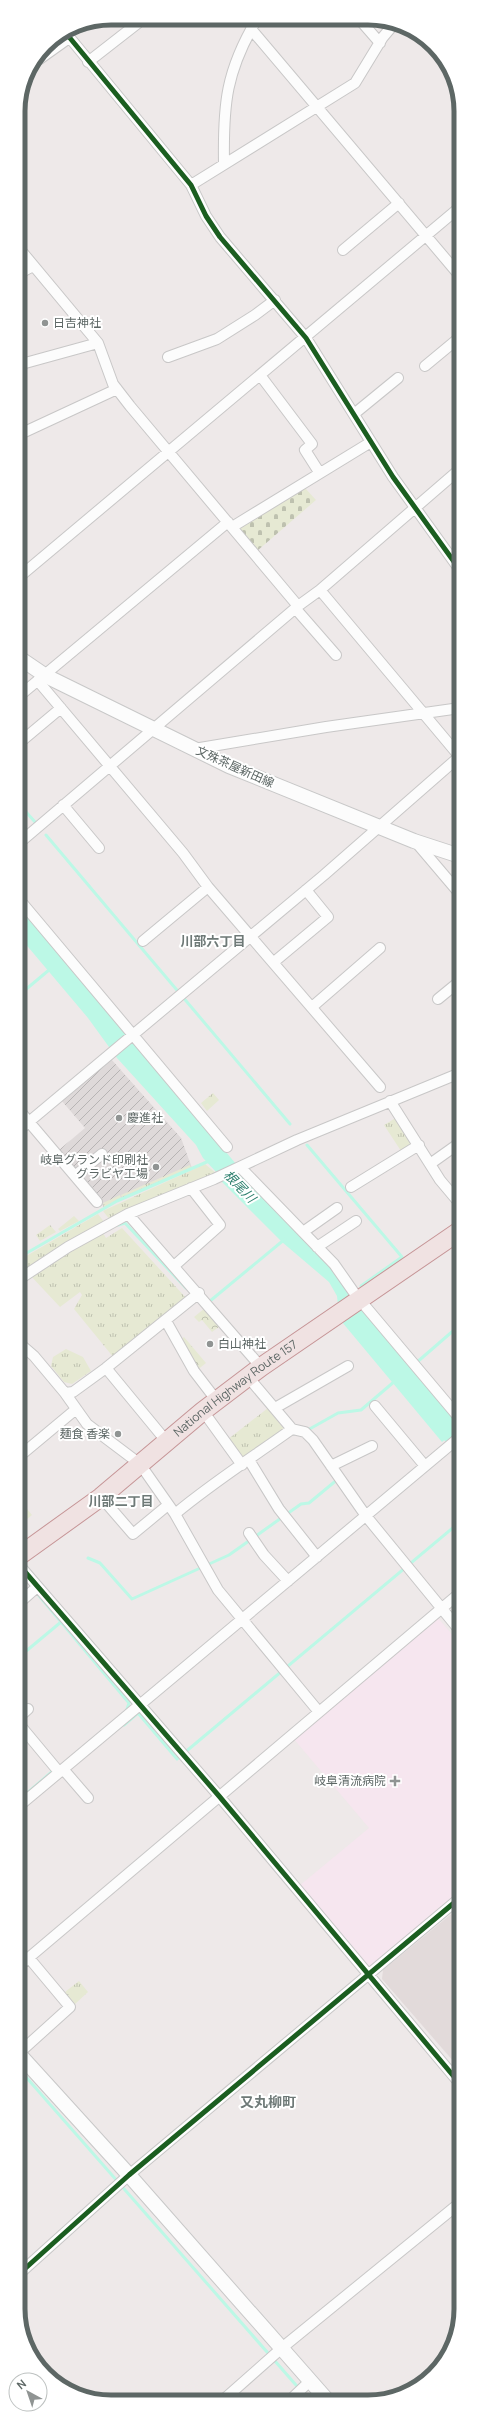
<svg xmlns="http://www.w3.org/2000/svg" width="479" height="2420" viewBox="0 0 479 2420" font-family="Manrope,'Noto Sans JP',sans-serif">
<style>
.industrial{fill:url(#industrial-furrows)}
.education{fill:#e2dada}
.medical{fill:#f6e6ef}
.grass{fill:url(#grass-tufts)}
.forest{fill:url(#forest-crowns)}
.cemetery{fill:url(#cemetery-stones)}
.water{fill:#bcf8e6}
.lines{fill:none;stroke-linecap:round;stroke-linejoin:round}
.stream{stroke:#bcf8e6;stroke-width:3}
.river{stroke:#bcf8e6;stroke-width:19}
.street-casing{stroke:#c8c7c7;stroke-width:12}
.secondary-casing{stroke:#c8c8c8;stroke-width:16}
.highway-casing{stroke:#c69597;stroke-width:20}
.street{stroke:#fcfcfc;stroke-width:10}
.secondary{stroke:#fcfcfc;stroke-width:14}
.highway{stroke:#f0e2e2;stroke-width:18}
.cycleway-casing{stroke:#fff;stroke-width:8}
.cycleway{stroke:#1b5e20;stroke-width:5}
.poi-dot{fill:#909493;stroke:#fff;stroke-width:1.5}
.labels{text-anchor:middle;stroke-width:4;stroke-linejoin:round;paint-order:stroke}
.poi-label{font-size:12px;fill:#5d6765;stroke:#fff;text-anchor:start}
.street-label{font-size:12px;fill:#5d6765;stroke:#fff}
.neighbourhood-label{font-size:13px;font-weight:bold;fill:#6e7977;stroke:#fff}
.water-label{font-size:13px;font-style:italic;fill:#2e806e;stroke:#fff}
.quarter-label{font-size:14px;font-weight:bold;fill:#6e7977;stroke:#fff}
.rim{fill:none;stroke:#5d6765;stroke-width:5}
</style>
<defs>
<pattern id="industrial-furrows" width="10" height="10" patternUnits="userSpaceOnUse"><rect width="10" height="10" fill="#ded9d9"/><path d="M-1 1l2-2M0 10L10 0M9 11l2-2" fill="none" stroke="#b7b4b4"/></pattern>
<pattern id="grass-tufts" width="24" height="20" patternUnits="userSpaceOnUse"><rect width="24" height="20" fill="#e6e9d3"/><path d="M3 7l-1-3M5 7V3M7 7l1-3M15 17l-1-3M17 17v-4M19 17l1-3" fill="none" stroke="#bec1af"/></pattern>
<pattern id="forest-crowns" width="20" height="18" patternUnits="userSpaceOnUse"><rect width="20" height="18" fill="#e6e9d3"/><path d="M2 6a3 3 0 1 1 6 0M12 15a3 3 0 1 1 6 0" fill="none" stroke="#bec1af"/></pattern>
<pattern id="cemetery-stones" width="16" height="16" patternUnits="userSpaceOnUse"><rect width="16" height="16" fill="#e6e9d3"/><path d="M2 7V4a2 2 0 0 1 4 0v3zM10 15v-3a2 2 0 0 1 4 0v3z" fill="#bec1af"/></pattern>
</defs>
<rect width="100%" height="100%" fill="#eee9e9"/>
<!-- industrial -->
<path class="industrial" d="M 111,1059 L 181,1138 L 192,1168 L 104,1207 L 59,1150 L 85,1128 L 61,1100 Z"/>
<!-- education -->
<path class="education" d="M 461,1906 L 461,2070 L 382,1979 L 383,1970 Z"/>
<!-- medical -->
<path class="medical" d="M 438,1618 L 461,1645 L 461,1892 L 368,1969 L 299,1886 L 369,1828 L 293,1738 Z"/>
<!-- grass -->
<path class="grass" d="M 213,1093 L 219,1100 L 207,1111 L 201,1103 Z
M 399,1116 L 418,1145 L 403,1154 L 384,1125 Z
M 205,1164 L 217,1174 L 110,1220 L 103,1211 Z
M 190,1165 L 191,1168 L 122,1197 L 121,1195 Z
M 120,1195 L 121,1198 L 104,1207 L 103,1203 Z
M 98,1214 L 105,1223 L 18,1278 L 18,1261 Z
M 74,1216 L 79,1221 L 60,1231 L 58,1229 Z
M 50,1225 L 56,1232 L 40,1241 L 36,1235 Z
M 122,1228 L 187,1299 L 114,1358 L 74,1309 L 82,1295 L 80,1292 L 60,1307 L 29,1274 L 101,1230 L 106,1238 Z
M 66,1349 L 83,1357 L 91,1371 L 72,1384 L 64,1382 L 51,1366 L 53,1357 Z
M 268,1408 L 284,1429 L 242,1461 L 227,1440 Z
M 19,1499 L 32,1515 L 19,1526 Z
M 79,1981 L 88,1992 L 74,2005 L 65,1992 Z"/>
<!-- forest -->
<path class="forest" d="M 205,1308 L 220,1326 L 212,1332 L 202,1320 L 199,1322 L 194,1317 Z
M 184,1337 L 206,1363 L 196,1371 L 179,1341 Z"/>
<!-- cemetery -->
<path class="cemetery" d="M 305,488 L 316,500 L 257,551 L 240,531 L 239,527 Z"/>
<!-- water -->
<path class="water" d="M 18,908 L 32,920 L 236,1164 L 217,1173 L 203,1158 L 196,1145 L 117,1058 L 88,1018 L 18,935 Z
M 239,1171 L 332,1265 L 352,1295 L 338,1305 L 337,1296 L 329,1282 L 282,1242 L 220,1180 Z
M 362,1306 L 460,1427 L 442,1442 L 342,1322 Z"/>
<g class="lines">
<!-- stream -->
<path class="stream" d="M 18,803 L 35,822
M 46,835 L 290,1124
M 18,996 L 49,970
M 307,1145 L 402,1257 L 361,1286
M 118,1225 L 125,1223 L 186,1288
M 18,1258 L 117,1201 L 209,1161
M 210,1301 L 285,1239
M 416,1363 L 461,1324
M 306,1431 L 338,1413 L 361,1410 L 395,1381
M 88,1558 L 100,1563 L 132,1599 L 229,1555 L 301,1504 L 309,1503 L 338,1479
M 35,1591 L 129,1703 L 127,1709
M 19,1657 L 61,1622
M 124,1725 L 138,1713 L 177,1759 L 461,1521
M 19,1800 L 54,1770
M 19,2069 L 310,2401"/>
<!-- river -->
<path class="river" d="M 434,1414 L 461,1445"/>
<defs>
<path id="street" d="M 360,20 L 380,43
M 251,29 L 460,276
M 65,32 L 191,185 L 206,216 L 220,237 L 306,338 L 393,477 L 460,570
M 88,62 L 138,23 L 134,18
M 31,65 L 69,38
M 224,163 C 223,104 226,71 257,19
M 191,185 L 355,83 L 383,37 L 394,24
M 18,247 L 98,343 L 113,384 L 130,406 L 298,606
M 343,250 L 399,203
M 18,274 L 33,266
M 168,357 L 217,339 L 255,315 L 275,300
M 18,365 L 98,343
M 425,366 L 460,337
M 260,375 L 312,444 L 305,450 L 319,472
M 354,414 L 398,378
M 18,435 L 117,389
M 232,527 L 371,442
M 18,578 L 460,207
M 320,590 L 460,757
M 295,608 L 336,655
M 38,681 L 183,853 L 208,887 L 380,1087
M 18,697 L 228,522
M 18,744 L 61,708
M 194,749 L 326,727 L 460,708
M 63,805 L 99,848
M 415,841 L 460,894
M 18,844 L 298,606 L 320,590 L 460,469
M 18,898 L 227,1147
M 143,941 L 208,887
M 274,962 L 328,917 L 306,890
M 438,999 L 460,981
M 312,1007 L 380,948
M 390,1101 L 440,1180 L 461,1205
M 18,1109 L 97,1202
M 18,1131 L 324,875 L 460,756
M 430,1164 L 461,1142
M 240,1167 L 334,1264 L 355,1294 L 461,1420
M 76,1175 L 102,1154
M 351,1187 L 419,1145
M 128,1214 L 261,1367
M 303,1232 L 337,1208
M 317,1247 L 356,1221
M 174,1266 L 220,1225 L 191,1188
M 18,1280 L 68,1247 L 128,1214 L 214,1179 L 297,1140 L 460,1073
M 166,1321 L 194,1371 L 217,1401
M 19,1343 L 34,1356 L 65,1393 L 73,1392 L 106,1368 L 199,1293
M 106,1368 L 167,1442
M 248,1377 L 292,1429 L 305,1432 L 313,1440 L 366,1516 L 461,1632
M 65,1393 L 87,1424 L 140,1464 L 175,1514 C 212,1483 253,1457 292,1429
M 375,1406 L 425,1466
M 275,1408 L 348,1366
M 203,1411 L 242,1465
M 21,1455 L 75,1410
M 249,1460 L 279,1509 L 317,1557
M 331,1466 L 372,1446
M 101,1497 L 133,1534 L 168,1505
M 175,1514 L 218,1590 L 319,1712
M 249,1533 L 264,1555 L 288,1581
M 19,1565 L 219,1796 L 461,2085
M 19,1603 L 36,1588
M 19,1717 L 28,1709
M 19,1724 L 59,1772
M 63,1769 L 88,1798
M 19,1790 L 26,1799
M 19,1806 L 461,1436
M 19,1966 L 461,1592
M 19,2053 L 70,2007 L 29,1958
M 19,2274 L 129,2175 L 461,1897
M 222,2401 L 283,2347 L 461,2202
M 289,2401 L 311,2380"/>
<path id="secondary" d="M 18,657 L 46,676 L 229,766 L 414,841 L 460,856
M 19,2054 L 129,2175 L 328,2401"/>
<g id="highway">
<path id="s1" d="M 19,1556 L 101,1497 L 203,1411 L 261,1367 L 461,1230"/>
</g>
</defs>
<!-- street casing -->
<use href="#street" class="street-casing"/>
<!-- secondary casing -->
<use href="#secondary" class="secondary-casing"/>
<!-- highway casing -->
<use href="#highway" class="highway-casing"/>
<!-- street -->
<use href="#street" class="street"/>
<!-- secondary -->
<use href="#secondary" class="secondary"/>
<!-- highway -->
<use href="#highway" class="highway"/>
<defs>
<path id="cycleway" d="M 65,32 L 191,185 L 206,216 L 220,237 L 306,338 L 393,477 L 460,570
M 19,1565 L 219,1796 L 461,2085
M 19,2274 L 129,2175 L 461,1897"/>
</defs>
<!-- cycleway casing -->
<use href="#cycleway" class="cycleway-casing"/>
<!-- cycleway -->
<use href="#cycleway" class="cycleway"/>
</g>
<!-- markers -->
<g class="poi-dot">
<circle cx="45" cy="323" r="4"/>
<circle cx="119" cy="1118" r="4"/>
<circle cx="156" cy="1167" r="4"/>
<circle cx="210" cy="1344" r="4"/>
<circle cx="118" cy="1434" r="4"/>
<path d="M393 1775h4v4h4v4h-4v4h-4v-4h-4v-4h4z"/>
</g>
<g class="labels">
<!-- poi labels -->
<g class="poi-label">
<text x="53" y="327">日吉神社</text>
<text x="127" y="1122">慶進社</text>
<text x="148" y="1164" text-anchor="end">岐阜グランド印刷社<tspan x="148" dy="14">グラビヤ工場</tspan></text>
<text x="218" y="1348">白山神社</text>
<text x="110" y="1438" text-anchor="end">麺食 香楽</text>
<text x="386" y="1785" text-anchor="end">岐阜清流病院</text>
</g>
<!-- street labels -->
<g class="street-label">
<text transform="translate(235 767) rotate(24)" y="4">文殊茶屋新田線</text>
<text dy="4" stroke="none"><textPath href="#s1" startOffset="274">National Highway Route 157</textPath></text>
</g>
<!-- neighbourhood labels -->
<g class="neighbourhood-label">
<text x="213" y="946">川部六丁目</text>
<text x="121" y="1506">川部二丁目</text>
</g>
<!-- water labels -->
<g class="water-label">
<text transform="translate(240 1186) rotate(46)" y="5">根尾川</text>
</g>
<!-- quarter labels -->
<g class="quarter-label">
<text x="268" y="2107">又丸柳町</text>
</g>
</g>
<!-- crop -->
<path d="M0 0H479V2420H0ZM111 25H368A86 86 0 0 1 454 111V2309A86 86 0 0 1 368 2395H111A86 86 0 0 1 25 2309V111A86 86 0 0 1 111 25Z" fill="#fff" fill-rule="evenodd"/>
<path class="rim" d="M111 25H368A86 86 0 0 1 454 111V2309A86 86 0 0 1 368 2395H111A86 86 0 0 1 25 2309V111A86 86 0 0 1 111 25Z"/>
<!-- north arrow -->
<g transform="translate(28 2392) rotate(320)"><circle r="19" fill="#ffffff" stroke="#bec2c1"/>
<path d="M0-3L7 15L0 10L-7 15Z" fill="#909493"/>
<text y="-6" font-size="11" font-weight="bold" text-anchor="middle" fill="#5d6765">N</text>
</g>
</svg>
